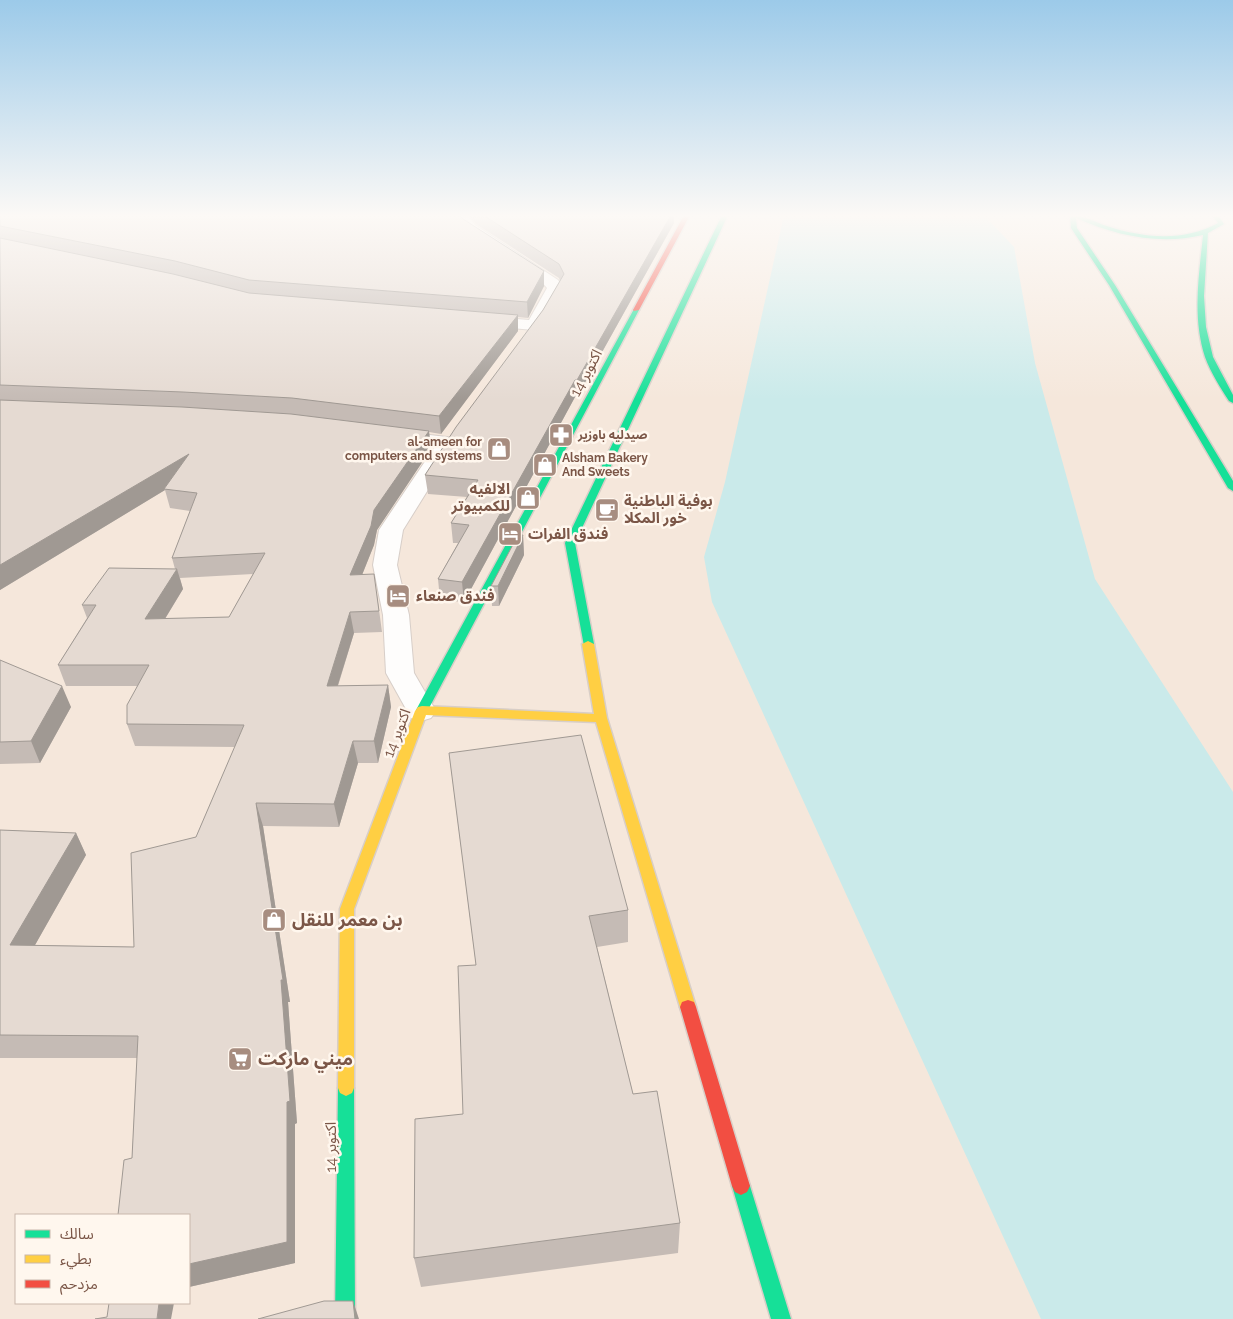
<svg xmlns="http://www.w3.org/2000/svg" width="1233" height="1319" viewBox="0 0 1233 1319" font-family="Raleway,'Noto Sans Arabic',sans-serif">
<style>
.residential{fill:#f5e7db;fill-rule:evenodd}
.water{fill:#caeaea}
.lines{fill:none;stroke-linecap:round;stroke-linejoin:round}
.street-casing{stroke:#d7cec8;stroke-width:2}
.fast-casing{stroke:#d8cec7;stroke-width:3}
.slow-casing{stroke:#d8cec7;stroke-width:3}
.jam-casing{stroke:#d8cec7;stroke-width:3}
.street{fill:#fefdfc;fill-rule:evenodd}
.fast{fill:#16e098;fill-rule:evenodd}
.slow{fill:#ffcf43;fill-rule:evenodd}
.jam{fill:#f24e42;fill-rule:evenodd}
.wall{fill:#c5bbb5;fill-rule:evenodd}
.shaded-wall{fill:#a09993}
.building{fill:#e5dad2;stroke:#a09993}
.labels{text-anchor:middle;stroke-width:5;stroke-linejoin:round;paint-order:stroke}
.far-poi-label{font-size:12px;font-weight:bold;fill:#7b5647;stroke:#fff7ee;text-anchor:start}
.street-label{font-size:15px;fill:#7b5647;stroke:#fff7ee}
.poi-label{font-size:15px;font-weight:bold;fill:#7b5647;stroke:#fff7ee;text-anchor:start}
.near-poi-label{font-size:18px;font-weight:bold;fill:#7b5647;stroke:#fff7ee;text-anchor:start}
</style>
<rect width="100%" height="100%" fill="#f8f2eb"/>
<!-- residential -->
<path class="residential" d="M 0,215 L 1233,215 L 1233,1319 L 0,1319 ZM 16,1215 L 189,1215 L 189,1303 L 16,1303 Z"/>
<!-- water -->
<path class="water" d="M 784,215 L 984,215 L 1014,247 L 1035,363 L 1095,579 L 1233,792 L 1233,1319 L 1041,1319 L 712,602 L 704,557 L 725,482 Z"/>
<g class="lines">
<defs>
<path id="street" d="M 453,215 L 467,215 L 475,225 L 558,280 L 563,288 L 540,329 L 534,330 L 475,325 L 473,321 L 475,317 L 481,316 L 529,320 L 547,288 L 541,281 C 526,272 453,228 453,215 Z
M 394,431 L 447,437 L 454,439 L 457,443 L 403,530 L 397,565 L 409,615 L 414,673 L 436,711 L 431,718 L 421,721 L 411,718 L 386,673 L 383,615 L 373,565 L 379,530 L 434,448 L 387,441 L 384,437 L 387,433 Z"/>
<path id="fast" d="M 722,215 L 728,215 L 575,543 L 594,644 L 588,647 L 584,646 L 565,543 Z
M 1070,215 C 1083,215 1095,222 1107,226 C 1143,238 1184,242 1218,223 L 1212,215 L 1218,215 L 1224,224 L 1208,233 L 1204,296 L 1206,327 L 1213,357 L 1233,395 L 1233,403 L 1229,401 C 1220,387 1211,373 1205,357 C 1192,317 1199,275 1203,235 C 1160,245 1116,236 1076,218 L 1077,228 L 1115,285 L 1233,481 L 1233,491 L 1228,488 L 1109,285 L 1071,228 Z
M 634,309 L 639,310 L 428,710 L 426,713 L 418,713 L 416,710 Z
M 346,1080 L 352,1083 L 354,1088 L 355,1319 L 335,1319 L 338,1088 L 340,1083 Z
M 741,1177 L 747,1180 L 750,1186 L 791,1319 L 771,1319 L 732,1186 L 735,1180 Z"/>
<path id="slow" d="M 588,641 L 594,644 L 607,718 L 696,1007 L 694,1012 L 688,1014 L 682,1012 L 680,1007 L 596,722 L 426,715 L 354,909 L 354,1088 L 352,1093 L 346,1096 L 340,1093 L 338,1088 L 340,909 L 415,711 L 418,707 L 422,706 L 594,714 L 582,644 Z"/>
<path id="jam" d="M 684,215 L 690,215 L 639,310 L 634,311 L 633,310 Z
M 688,1000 L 694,1002 L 696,1007 L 750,1186 L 747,1192 L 741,1195 L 735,1192 L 732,1186 L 680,1007 L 682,1002 Z"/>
</defs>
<!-- street casing -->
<use href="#street" class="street-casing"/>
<!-- fast casing -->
<use href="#fast" class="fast-casing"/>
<!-- slow casing -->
<use href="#slow" class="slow-casing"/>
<!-- jam casing -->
<use href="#jam" class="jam-casing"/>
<!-- street -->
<use href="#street" class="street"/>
<!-- fast -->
<use href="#fast" class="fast"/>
<!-- slow -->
<use href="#slow" class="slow"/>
<!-- jam -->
<use href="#jam" class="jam"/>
</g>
<!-- wall -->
<path class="wall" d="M 0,215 L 463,219 L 544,271 L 544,286 L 528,318 L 518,317 L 518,331 L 441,434 L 429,432 L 431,449 L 377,530 L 374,545 L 362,575 L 377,595 L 382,632 L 354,633 L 338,686 L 388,685 L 391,707 L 378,763 L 358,763 L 339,827 L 263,826 L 290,1002 L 288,1002 L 297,1123 L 295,1124 L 295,1263 L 189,1287 L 189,1215 L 132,1158 L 137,1058 L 0,1058 L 0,830 L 76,833 L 86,855 L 35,945 L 134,947 L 196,837 L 235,747 L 135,746 L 127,724 L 137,686 L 66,686 L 58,665 L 87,618 L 82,605 L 175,569 L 172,558 L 190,511 L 170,508 L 165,490 L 0,590 ZM 253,574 L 229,617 L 165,619 L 183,589 L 180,578 Z
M 469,215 L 674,215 L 674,223 L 577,397 L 575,397 L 464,602 L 440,600 L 438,579 L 458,543 L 453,543 L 451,523 L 467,497 L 428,494 L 425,475 L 543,310 L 560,281 L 559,278 L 476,224 Z
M 523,535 L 524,555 L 499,606 L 492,606 L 491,586 Z
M 0,660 L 71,707 L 40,763 L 0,764 Z
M 449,753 L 628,910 L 628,942 L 597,947 L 633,1094 L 680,1223 L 678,1253 L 421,1287 L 414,1258 L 463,1114 L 476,965 Z"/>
<!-- shaded-wall -->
<path class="shaded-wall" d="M 671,215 L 674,215 L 674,223 L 577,397 L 577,380 Z
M 544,271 L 544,286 L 528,318 L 527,302 Z
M 518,315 L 518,331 L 441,434 L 439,416 Z
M 575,380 L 575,397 L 464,602 L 462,582 Z
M 429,431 L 431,449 L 377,530 L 374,545 L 354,595 L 350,575 L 374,510 Z
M 189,454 L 164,489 L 165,490 L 0,590 L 0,565 Z
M 523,535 L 524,555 L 499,606 L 498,586 Z
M 177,569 L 183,589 L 152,640 L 145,619 Z
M 350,612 L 354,633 L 331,707 L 327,686 Z
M 388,685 L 391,707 L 378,763 L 374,741 Z
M 62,686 L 71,707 L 40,763 L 31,741 Z
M 353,741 L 358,763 L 339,827 L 334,804 Z
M 256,803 L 263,826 L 290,1002 L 288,1002 L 297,1123 L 295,1124 L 295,1263 L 189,1287 L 189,1264 Z
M 76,833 L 86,855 L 22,968 L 10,945 Z
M 353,1301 L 359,1319 L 355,1319 Z
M 159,1303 L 174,1303 L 171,1319 L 157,1319 Z"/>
<!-- building -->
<path class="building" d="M 0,215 L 459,215 L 463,219 L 544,271 L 527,302 L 249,280 L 175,261 L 0,226 Z
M 483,215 L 671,215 L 577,380 L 575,380 L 462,582 L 438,579 L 469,525 L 451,523 L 478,480 L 425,475 L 456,427 L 543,310 L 564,274 L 559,264 Z
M 0,238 L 173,274 L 249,293 L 518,315 L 439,416 L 292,398 L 183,392 L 0,385 Z
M 0,400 L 182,407 L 291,414 L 429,431 L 374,510 L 371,526 L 350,575 L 374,574 L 379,611 L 350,612 L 327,686 L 388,685 L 374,741 L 353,741 L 334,804 L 256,803 L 283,980 L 281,980 L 290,1101 L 287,1102 L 287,1242 L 189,1264 L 189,1215 L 118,1215 L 124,1160 L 132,1158 L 138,1036 L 0,1035 L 0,830 L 76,833 L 10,945 L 134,947 L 131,853 L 196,837 L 244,725 L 127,724 L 127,705 L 149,665 L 58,665 L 96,605 L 82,605 L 109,568 L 177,569 L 145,619 L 229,617 L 265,553 L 172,558 L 197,493 L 164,489 L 189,454 L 0,565 Z
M 518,535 L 523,535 L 498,586 L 491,586 Z
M 0,660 L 62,686 L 31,741 L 0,742 Z
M 581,735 L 628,910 L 589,916 L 633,1094 L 657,1091 L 680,1223 L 414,1258 L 415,1119 L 463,1114 L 458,966 L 476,965 L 449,753 Z
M 324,1301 L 353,1301 L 355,1319 L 258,1319 Z
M 109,1303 L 159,1303 L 157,1319 L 95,1319 L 107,1317 Z"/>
<!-- sky -->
<linearGradient id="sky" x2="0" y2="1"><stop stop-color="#9ccae9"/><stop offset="0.54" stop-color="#fcf9f6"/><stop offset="1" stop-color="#fcf9f6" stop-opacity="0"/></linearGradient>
<rect width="1233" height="400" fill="url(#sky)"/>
<!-- icons -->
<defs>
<symbol id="pharmacy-square" viewBox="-11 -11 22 22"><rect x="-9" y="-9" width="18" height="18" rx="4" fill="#a78d80" stroke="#fff7ee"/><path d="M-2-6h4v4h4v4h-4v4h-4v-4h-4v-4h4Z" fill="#fff"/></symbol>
<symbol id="shop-square" viewBox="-11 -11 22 22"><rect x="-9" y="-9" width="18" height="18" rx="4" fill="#a78d80" stroke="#fff7ee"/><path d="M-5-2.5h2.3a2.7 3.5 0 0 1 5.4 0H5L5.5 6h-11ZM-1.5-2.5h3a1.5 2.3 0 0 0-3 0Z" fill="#fff"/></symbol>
<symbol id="cafe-square" viewBox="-11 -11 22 22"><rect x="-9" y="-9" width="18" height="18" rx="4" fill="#a78d80" stroke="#fff7ee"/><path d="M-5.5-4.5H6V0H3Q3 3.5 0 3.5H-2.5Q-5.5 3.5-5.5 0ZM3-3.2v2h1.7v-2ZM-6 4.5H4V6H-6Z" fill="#fff"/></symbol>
<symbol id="hotel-square" viewBox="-11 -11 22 22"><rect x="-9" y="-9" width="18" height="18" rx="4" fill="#a78d80" stroke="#fff7ee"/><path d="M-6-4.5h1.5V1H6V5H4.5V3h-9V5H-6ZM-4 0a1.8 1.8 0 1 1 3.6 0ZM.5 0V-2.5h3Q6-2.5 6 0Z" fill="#fff"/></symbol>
<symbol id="supermarket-square" viewBox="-11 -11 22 22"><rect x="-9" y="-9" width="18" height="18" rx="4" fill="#a78d80" stroke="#fff7ee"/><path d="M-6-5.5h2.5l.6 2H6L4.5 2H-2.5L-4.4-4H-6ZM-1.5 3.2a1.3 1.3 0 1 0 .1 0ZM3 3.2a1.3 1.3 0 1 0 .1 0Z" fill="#fff"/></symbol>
</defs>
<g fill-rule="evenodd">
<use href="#pharmacy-square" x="547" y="421" width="28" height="28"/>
<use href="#shop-square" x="485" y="435" width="28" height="28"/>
<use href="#shop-square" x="531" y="451" width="28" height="28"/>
<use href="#shop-square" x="514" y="484" width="28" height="28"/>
<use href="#cafe-square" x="593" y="496" width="28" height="28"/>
<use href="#hotel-square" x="496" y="520" width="28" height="28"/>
<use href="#hotel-square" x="384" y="582" width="28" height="28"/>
<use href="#shop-square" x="260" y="906" width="28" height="28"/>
<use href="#supermarket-square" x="226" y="1045" width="28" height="28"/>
</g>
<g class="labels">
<!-- far-poi labels -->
<g class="far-poi-label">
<text x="578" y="439">صيدليه باوزير</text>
<text x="482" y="446" text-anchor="end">al-ameen for<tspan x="482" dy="14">computers and systems</tspan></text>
<text x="562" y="462">Alsham Bakery<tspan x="562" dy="14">And Sweets</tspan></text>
</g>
<!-- street labels -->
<g class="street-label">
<text transform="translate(586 373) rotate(-62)" y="5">14 اكتوبر</text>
<text transform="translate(397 733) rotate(-69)" y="5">14 اكتوبر</text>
<text transform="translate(331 1147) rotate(-90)" y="5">14 اكتوبر</text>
</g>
<!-- poi labels -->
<g class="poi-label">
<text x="510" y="494" text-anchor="end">الالفيه<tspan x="510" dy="17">للكمبيوتر</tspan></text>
<text x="624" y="506">بوفية الباطنية<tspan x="624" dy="17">خور المكلا</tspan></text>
<text x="528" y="539">فندق الفرات</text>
<text x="416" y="601">فندق صنعاء</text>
</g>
<!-- near-poi labels -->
<g class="near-poi-label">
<text x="292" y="926">بن معمر للنقل</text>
<text x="258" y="1065">ميني ماركت</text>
</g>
</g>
<!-- legend -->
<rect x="15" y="1214" width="175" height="90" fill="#fff7ee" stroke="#cab7ab"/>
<rect x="25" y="1230" width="25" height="8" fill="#16e098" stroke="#cab7ab"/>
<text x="60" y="1239" font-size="15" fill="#7b5647">سالك</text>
<rect x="25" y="1255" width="25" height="8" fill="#ffcf43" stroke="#cab7ab"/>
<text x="60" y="1264" font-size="15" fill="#7b5647">بطيء</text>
<rect x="25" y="1280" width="25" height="8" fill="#f24e42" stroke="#cab7ab"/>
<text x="60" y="1289" font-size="15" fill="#7b5647">مزدحم</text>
</svg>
